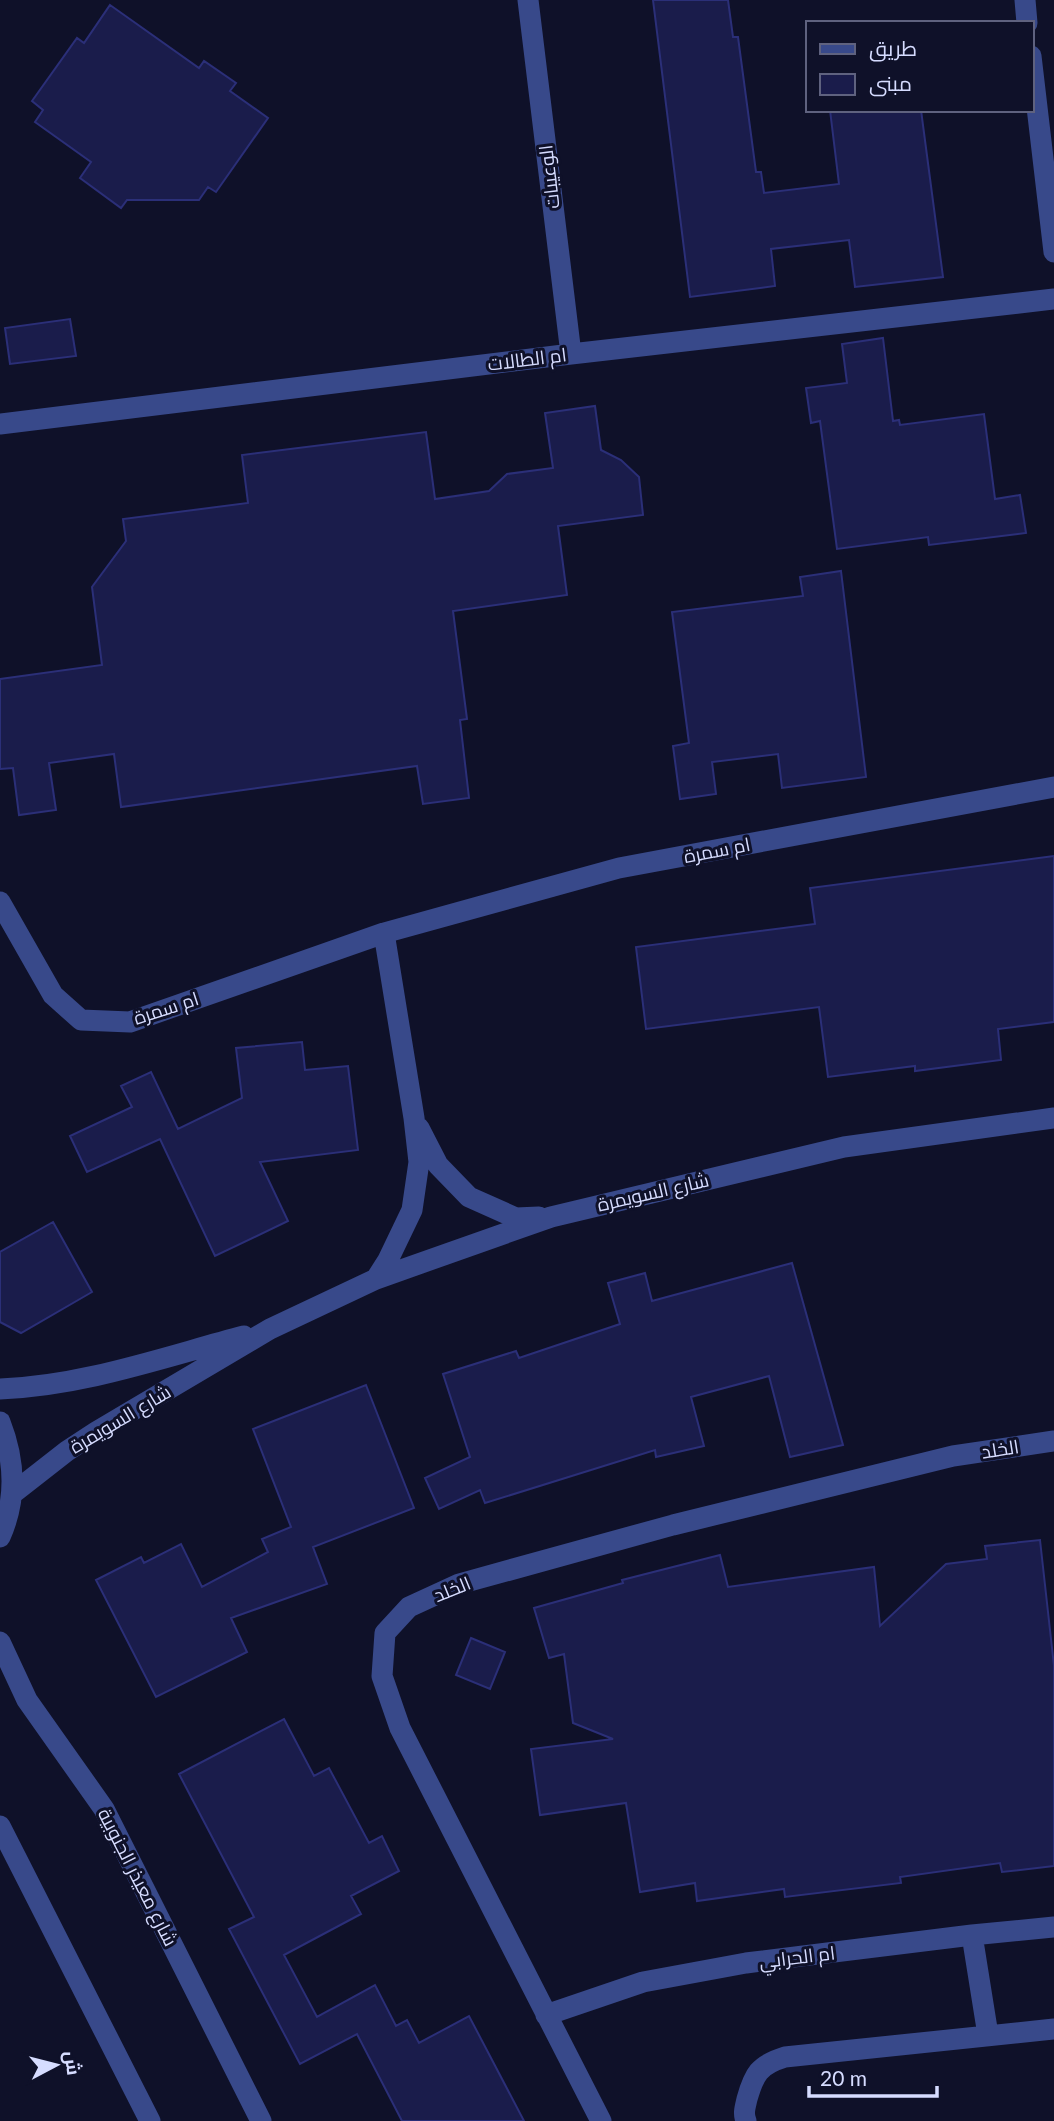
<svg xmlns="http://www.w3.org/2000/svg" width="1054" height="2121" viewBox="0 0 1054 2121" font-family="Lato,Cairo,sans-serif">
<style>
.building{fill:#1a1c4b;stroke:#2b2f78;stroke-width:2}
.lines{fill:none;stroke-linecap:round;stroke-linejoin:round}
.minor{stroke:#38498a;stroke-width:21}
.labels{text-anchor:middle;stroke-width:6;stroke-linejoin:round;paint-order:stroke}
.street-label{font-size:19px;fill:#d6dcff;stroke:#0f1129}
</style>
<rect width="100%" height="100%" fill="#0f1129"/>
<!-- building -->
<path class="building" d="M 653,0 L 728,0 L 733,37 L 738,37 L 756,172 L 761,172 L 764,193 L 839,184 L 830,110 L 921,110 L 943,277 L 855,287 L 849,240 L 771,249 L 775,286 L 690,297 Z
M 110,5 L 199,68 L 204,61 L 236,83 L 230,91 L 268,118 L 216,192 L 208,187 L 199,200 L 127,200 L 121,208 L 80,178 L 91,162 L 35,122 L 43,110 L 32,101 L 77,38 L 84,43 Z
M 70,319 L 76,356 L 10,364 L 5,328 Z
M 883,338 L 893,421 L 899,420 L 900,425 L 984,414 L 995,499 L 1020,495 L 1026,533 L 929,545 L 928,537 L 837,549 L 820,421 L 811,423 L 806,388 L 847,383 L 842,344 Z
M 595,406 L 601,450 L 621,460 L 639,477 L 643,515 L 558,526 L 567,595 L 453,611 L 467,719 L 460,720 L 469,798 L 423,804 L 417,766 L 121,807 L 114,754 L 49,763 L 56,810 L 19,815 L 13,768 L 0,769 L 0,679 L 102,665 L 92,587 L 126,541 L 123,519 L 248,503 L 242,455 L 426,432 L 435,499 L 489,491 L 507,474 L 553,468 L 545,413 Z
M 841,571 L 866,777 L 782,788 L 778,754 L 712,762 L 716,794 L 680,799 L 673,746 L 689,743 L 672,612 L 803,596 L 800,577 Z
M 1054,856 L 1054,1022 L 998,1029 L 1001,1060 L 915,1071 L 915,1066 L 828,1077 L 819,1007 L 646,1029 L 636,947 L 815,924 L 810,888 Z
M 302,1042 L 305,1070 L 348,1066 L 358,1150 L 260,1162 L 288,1221 L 215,1256 L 160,1139 L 87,1172 L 70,1136 L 132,1107 L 121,1086 L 151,1072 L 178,1129 L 242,1098 L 236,1048 Z
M 53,1222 L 92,1292 L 21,1333 L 0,1322 L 0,1252 Z
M 792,1263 L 843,1445 L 790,1457 L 769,1376 L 691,1397 L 704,1446 L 656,1457 L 655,1450 L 485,1503 L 480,1490 L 439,1509 L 425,1478 L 470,1457 L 443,1374 L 516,1351 L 519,1358 L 620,1324 L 608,1283 L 645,1273 L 652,1301 Z
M 366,1385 L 414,1508 L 313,1547 L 327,1584 L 231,1618 L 247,1652 L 156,1697 L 96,1580 L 141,1557 L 144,1563 L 181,1544 L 202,1587 L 268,1552 L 262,1539 L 291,1527 L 253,1429 Z
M 1040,1540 L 1054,1666 L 1054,1866 L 1002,1872 L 1000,1863 L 900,1877 L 901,1883 L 785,1897 L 784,1889 L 697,1901 L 695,1883 L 640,1892 L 626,1803 L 540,1815 L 531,1749 L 613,1739 L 573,1723 L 564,1654 L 549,1658 L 534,1608 L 623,1583 L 622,1580 L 720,1555 L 728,1587 L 874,1567 L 880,1626 L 946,1564 L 987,1559 L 985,1546 Z
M 471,1638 L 505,1652 L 490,1689 L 456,1675 Z
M 284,1719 L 314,1776 L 329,1768 L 369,1843 L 382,1836 L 399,1871 L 351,1896 L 361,1914 L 284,1955 L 317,2017 L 375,1985 L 396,2026 L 407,2020 L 419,2043 L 469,2016 L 524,2121 L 402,2121 L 357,2034 L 300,2064 L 229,1929 L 254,1917 L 179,1774 Z"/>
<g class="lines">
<!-- minor -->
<path class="minor" d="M 528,0 L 571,354
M 1025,0 L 1027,23
M 1031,56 L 1054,252
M 0,424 L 571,354 L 1054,299
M 0,902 L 53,995 L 81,1020 L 130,1022 L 384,933 L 619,868 L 1054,787
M 419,1128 L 438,1165 L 469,1197 L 516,1218 L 539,1217
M 376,1279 L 388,1260 L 412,1210 L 419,1162 L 414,1118 L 384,933
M 0,1389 C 83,1386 164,1357 244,1336
M 0,1422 C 15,1460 17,1499 0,1537
M 12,1494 L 67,1451 L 96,1432 L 270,1329 L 376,1279 L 551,1217 L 844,1147 L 1054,1118
M 0,1642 L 27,1700 L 104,1809 L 261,2121
M 0,1826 L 150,2121
M 972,1935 L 988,2035
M 546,2015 L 643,1982 L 746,1963 L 972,1935 L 1054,1927
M 601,2121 L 400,1728 L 382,1676 L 385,1633 L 409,1607 L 459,1584 L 673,1525 L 953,1456 L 1054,1441
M 746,2121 C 743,2113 745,2108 747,2099 C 754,2074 759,2065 785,2057 L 1054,2029"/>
</g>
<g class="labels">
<!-- street labels -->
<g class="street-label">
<text transform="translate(549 177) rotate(-97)" y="7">الوعيبات</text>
<text transform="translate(527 359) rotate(-7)" y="7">ام الطالات</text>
<text transform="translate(717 850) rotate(-11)" y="7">ام سمرة</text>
<text transform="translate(166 1008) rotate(-18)" y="7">ام سمرة</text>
<text transform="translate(653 1192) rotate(-13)" y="7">شارع السويمرة</text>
<text transform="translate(120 1419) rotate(-31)" y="7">شارع السويمرة</text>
<text transform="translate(1000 1449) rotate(-9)" y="7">الخلد</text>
<text transform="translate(452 1589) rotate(-22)" y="7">الخلد</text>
<text transform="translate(138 1877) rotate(63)" y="7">شارع معيذر الجنوبية</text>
<text transform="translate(797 1957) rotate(-7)" y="7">ام الحرابي</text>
</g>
</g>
<!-- legend -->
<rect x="806" y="21" width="228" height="91" fill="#0f1129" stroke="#5f627f" stroke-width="2"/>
<rect x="820" y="44" width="35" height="10" fill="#38498a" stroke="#5f627f" stroke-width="2"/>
<text x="869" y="56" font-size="21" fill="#d6dcff">طريق</text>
<rect x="820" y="74" width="35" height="21" fill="#1a1c4b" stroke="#5f627f" stroke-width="2"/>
<text x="869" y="91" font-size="21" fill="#d6dcff">مبنى</text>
<!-- north arrow -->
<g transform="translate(56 2065) rotate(83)" stroke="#0f1129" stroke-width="5" paint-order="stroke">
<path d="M0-5L12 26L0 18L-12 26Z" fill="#d6dcff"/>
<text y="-10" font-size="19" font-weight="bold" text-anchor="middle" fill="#d6dcff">ش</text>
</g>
<!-- scale -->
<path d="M809 2086v10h128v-10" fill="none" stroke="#d6dcff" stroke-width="3.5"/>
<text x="820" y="2086" font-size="21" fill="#d6dcff" stroke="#0f1129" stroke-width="5" paint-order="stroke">20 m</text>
</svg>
